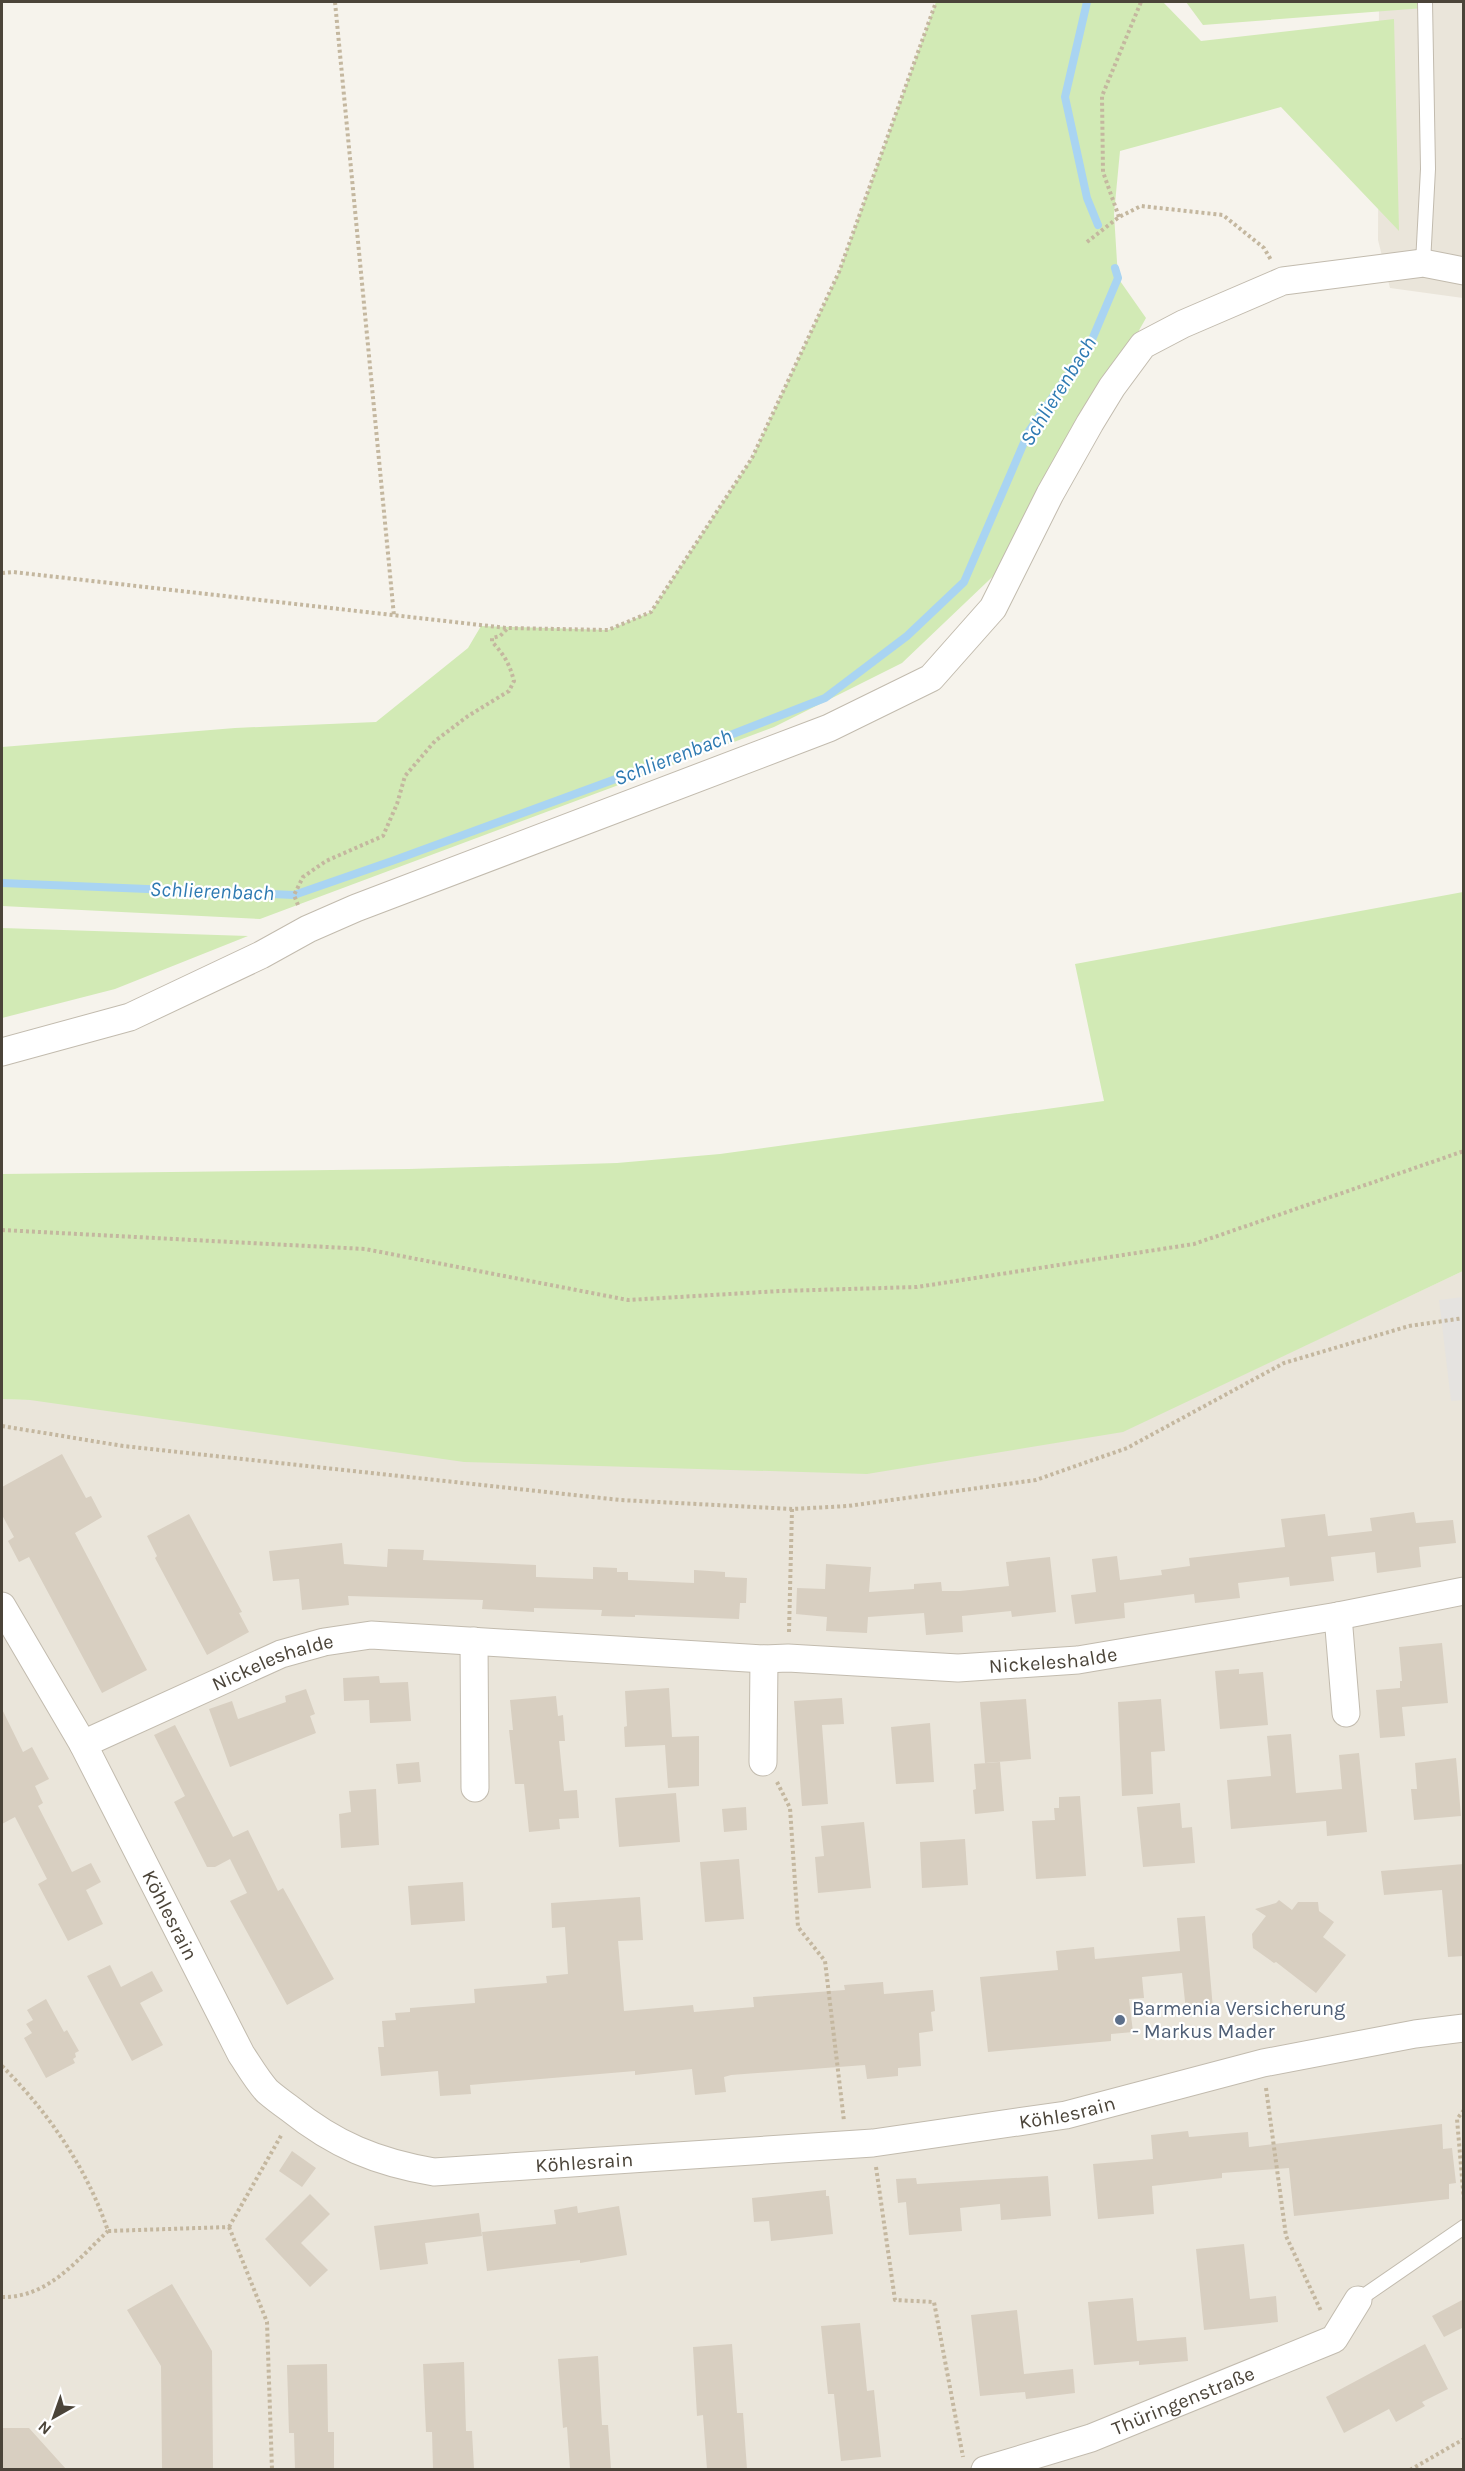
<svg xmlns="http://www.w3.org/2000/svg" width="1465" height="2471" viewBox="0 0 1465 2471" font-family="Karla,sans-serif">
<style>
.residential{fill:#eae5da}
.green{fill:#d2eab5}
.parking{fill:#e5e3e0}
.lines{fill:none;stroke-linecap:round;stroke-linejoin:round}
.stream{stroke:#a9d4f2;stroke-width:8}
.building{fill:#d8cfc1}
.service-casing{stroke:#c2bbae;stroke-width:16}
.minor-casing{stroke:#c2bbae;stroke-width:29}
.path{stroke:#c4b79f;stroke-width:4;stroke-dasharray:3 3;stroke-linecap:butt}
.service{stroke:#fff;stroke-width:14}
.minor{stroke:#fff;stroke-width:27}
.service-dot{fill:#5c6f8a;stroke:#fff;stroke-width:2}
.labels{text-anchor:middle;stroke-width:4.5;stroke-linejoin:round;paint-order:stroke}
.street-label{font-size:20px;fill:#4b4439;stroke:#fff}
.service-label{font-size:20px;fill:#4e5e75;stroke:#fff;text-anchor:start}
.water-label{font-size:21px;font-style:italic;fill:#2e7ab2;stroke:#fff}
</style>
<rect width="100%" height="100%" fill="#f6f3ec"/>
<!-- residential -->
<path class="residential" d="M 1379,2 L 1463,2 L 1463,298 L 1390,288 L 1378,240 Z
M 1463,1271 L 1463,2469 L 2,2470 L 2,1399 L 1123,1431 Z"/>
<!-- green -->
<path class="green" d="M 936,2 L 1163,2 L 1201,41 L 1394,19 L 1399,231 L 1281,107 L 1120,151 L 1114,214 L 1118,278 L 1146,318 L 1008,562 L 902,663 L 774,727 L 260,919 L 2,906 L 2,747 L 235,728 L 376,722 L 468,648 L 481,626 L 608,630 L 651,612 L 752,458 L 839,272 Z
M 1186,2 L 1425,2 L 1424,8 L 1203,25 Z
M 1463,892 L 1463,1271 L 1123,1432 L 867,1474 L 464,1462 L 30,1400 L 2,1399 L 2,1174 L 409,1169 L 617,1163 L 720,1154 L 1104,1101 L 1075,964 Z
M 2,928 L 248,936 L 115,989 L 2,1018 Z"/>
<!-- parking -->
<path class="parking" d="M 1463,1297 L 1463,1400 L 1451,1401 L 1439,1300 Z"/>
<g class="lines">
<!-- stream -->
<path class="stream" d="M 1087,2 L 1065,97 L 1087,198 L 1098,225
M 2,883 L 294,895 L 392,861 L 651,766 L 825,698 L 907,636 L 964,582 L 1029,431 L 1091,342 L 1118,278 L 1115,268"/>
</g>
<!-- building -->
<path class="building" d="M 62,1454 L 86,1498 L 91,1496 L 102,1517 L 75,1533 L 147,1670 L 102,1693 L 29,1557 L 19,1562 L 8,1541 L 14,1537 L 2,1515 L 2,1487 Z
M 1414,1512 L 1416,1523 L 1453,1520 L 1456,1543 L 1419,1547 L 1421,1567 L 1377,1573 L 1375,1552 L 1331,1557 L 1334,1581 L 1290,1586 L 1289,1577 L 1238,1583 L 1240,1598 L 1195,1603 L 1194,1594 L 1124,1603 L 1125,1618 L 1075,1624 L 1071,1595 L 1096,1592 L 1092,1559 L 1117,1556 L 1120,1580 L 1162,1575 L 1161,1570 L 1190,1566 L 1189,1558 L 1285,1547 L 1281,1519 L 1325,1514 L 1328,1536 L 1372,1531 L 1370,1518 Z
M 189,1514 L 242,1612 L 239,1613 L 249,1632 L 207,1655 L 155,1558 L 157,1556 L 147,1536 Z
M 342,1543 L 344,1564 L 387,1567 L 388,1549 L 424,1550 L 423,1560 L 536,1565 L 536,1577 L 593,1579 L 593,1567 L 617,1568 L 617,1572 L 628,1572 L 628,1580 L 694,1583 L 694,1570 L 725,1572 L 725,1577 L 747,1578 L 746,1603 L 740,1603 L 739,1619 L 635,1615 L 635,1617 L 601,1616 L 602,1610 L 534,1608 L 534,1612 L 482,1609 L 483,1600 L 348,1596 L 349,1605 L 302,1610 L 299,1579 L 273,1581 L 269,1551 Z
M 1050,1557 L 1056,1612 L 1012,1617 L 1011,1611 L 962,1616 L 963,1632 L 926,1635 L 924,1613 L 868,1617 L 867,1633 L 826,1631 L 827,1617 L 796,1614 L 797,1588 L 825,1589 L 826,1564 L 871,1567 L 869,1592 L 914,1589 L 914,1584 L 941,1582 L 942,1591 L 960,1591 L 1009,1586 L 1006,1562 Z
M 1442,1643 L 1448,1703 L 1402,1707 L 1405,1736 L 1380,1738 L 1376,1690 L 1400,1688 L 1400,1681 L 1402,1681 L 1399,1647 Z
M 1239,1669 L 1239,1674 L 1263,1672 L 1268,1725 L 1220,1729 L 1215,1671 Z
M 379,1676 L 380,1683 L 408,1682 L 411,1721 L 370,1723 L 369,1700 L 344,1701 L 343,1678 Z
M 669,1688 L 672,1737 L 699,1736 L 699,1786 L 668,1788 L 665,1745 L 625,1747 L 624,1727 L 627,1726 L 625,1691 Z
M 306,1689 L 315,1714 L 310,1716 L 316,1733 L 230,1767 L 209,1709 L 232,1701 L 238,1719 L 286,1702 L 285,1696 Z
M 556,1696 L 558,1716 L 563,1715 L 565,1741 L 559,1741 L 564,1791 L 577,1790 L 579,1818 L 559,1819 L 560,1829 L 529,1832 L 524,1784 L 515,1784 L 509,1730 L 513,1730 L 510,1700 Z
M 842,1698 L 844,1724 L 822,1725 L 828,1804 L 802,1806 L 794,1701 Z
M 1026,1699 L 1031,1759 L 985,1763 L 980,1702 Z
M 1161,1699 L 1165,1751 L 1151,1752 L 1153,1794 L 1122,1796 L 1118,1702 Z
M 2,1709 L 23,1752 L 32,1747 L 49,1779 L 35,1786 L 43,1803 L 38,1806 L 72,1872 L 91,1863 L 101,1882 L 86,1890 L 103,1924 L 68,1941 L 38,1884 L 47,1879 L 15,1817 L 2,1824 Z
M 930,1723 L 934,1782 L 896,1784 L 891,1727 Z
M 175,1725 L 233,1837 L 248,1830 L 278,1891 L 283,1888 L 334,1979 L 287,2005 L 230,1901 L 247,1893 L 230,1859 L 215,1867 L 207,1867 L 174,1802 L 185,1796 L 154,1735 Z
M 1291,1734 L 1296,1793 L 1342,1789 L 1339,1755 L 1359,1753 L 1367,1832 L 1327,1836 L 1326,1821 L 1231,1829 L 1227,1780 L 1271,1776 L 1267,1736 Z
M 1456,1758 L 1461,1816 L 1414,1820 L 1411,1789 L 1417,1789 L 1415,1763 Z
M 419,1762 L 421,1782 L 398,1784 L 396,1764 Z
M 1000,1762 L 1004,1811 L 975,1814 L 973,1790 L 976,1789 L 974,1764 Z
M 376,1789 L 379,1845 L 341,1848 L 339,1814 L 351,1812 L 349,1791 Z
M 676,1793 L 680,1842 L 619,1847 L 615,1798 Z
M 1080,1796 L 1086,1876 L 1036,1879 L 1032,1821 L 1055,1820 L 1054,1808 L 1059,1808 L 1059,1797 Z
M 1180,1803 L 1182,1828 L 1192,1827 L 1195,1863 L 1143,1867 L 1137,1807 Z
M 746,1807 L 747,1830 L 724,1832 L 722,1809 Z
M 864,1822 L 871,1888 L 818,1893 L 815,1857 L 824,1856 L 821,1826 Z
M 965,1839 L 968,1885 L 922,1888 L 920,1842 Z
M 739,1859 L 744,1919 L 705,1922 L 700,1862 Z
M 1464,1864 L 1464,1956 L 1448,1957 L 1442,1890 L 1384,1895 L 1381,1871 Z
M 463,1882 L 465,1921 L 411,1925 L 408,1886 Z
M 640,1897 L 643,1940 L 618,1941 L 624,2011 L 693,2005 L 694,2012 L 754,2007 L 753,1997 L 845,1990 L 844,1985 L 883,1982 L 884,1994 L 933,1990 L 935,2011 L 931,2012 L 933,2031 L 919,2033 L 921,2066 L 898,2068 L 898,2076 L 867,2079 L 865,2065 L 731,2075 L 724,2077 L 726,2092 L 695,2095 L 692,2069 L 635,2075 L 635,2071 L 470,2085 L 471,2094 L 440,2096 L 438,2071 L 381,2076 L 378,2047 L 384,2047 L 382,2021 L 396,2020 L 395,2013 L 410,2012 L 410,2008 L 475,2003 L 474,1989 L 547,1983 L 546,1976 L 568,1974 L 565,1927 L 552,1928 L 551,1903 Z
M 1279,1900 L 1292,1910 L 1298,1902 L 1318,1902 L 1319,1911 L 1334,1922 L 1323,1937 L 1346,1955 L 1316,1993 L 1276,1962 L 1274,1963 L 1253,1948 L 1252,1934 L 1266,1916 L 1255,1909 L 1276,1903 Z
M 1205,1916 L 1213,2009 L 1186,2011 L 1182,1973 L 1142,1977 L 1144,1998 L 1129,1999 L 1133,2032 L 1111,2034 L 1111,2041 L 988,2052 L 980,1977 L 1058,1970 L 1056,1951 L 1094,1947 L 1095,1959 L 1180,1951 L 1177,1918 Z
M 110,1965 L 121,1987 L 152,1971 L 163,1991 L 140,2003 L 163,2045 L 132,2061 L 87,1976 Z
M 46,1999 L 64,2032 L 67,2030 L 79,2051 L 75,2053 L 76,2057 L 73,2059 L 75,2063 L 46,2078 L 24,2038 L 32,2033 L 26,2024 L 33,2020 L 27,2010 Z
M 1442,2124 L 1443,2149 L 1452,2148 L 1456,2183 L 1449,2184 L 1449,2199 L 1294,2216 L 1289,2168 L 1222,2173 L 1222,2178 L 1152,2186 L 1154,2214 L 1098,2219 L 1093,2164 L 1153,2159 L 1151,2135 L 1188,2131 L 1189,2137 L 1248,2132 L 1249,2147 Z
M 292,2151 L 316,2168 L 302,2187 L 279,2171 Z
M 1048,2176 L 1051,2216 L 1001,2220 L 1000,2204 L 960,2208 L 962,2231 L 909,2235 L 906,2202 L 898,2203 L 896,2179 L 916,2178 L 917,2184 Z
M 826,2190 L 826,2196 L 829,2196 L 833,2234 L 771,2241 L 769,2221 L 754,2222 L 752,2198 Z
M 310,2194 L 330,2214 L 301,2243 L 328,2270 L 310,2287 L 265,2239 Z
M 577,2206 L 578,2213 L 619,2206 L 627,2255 L 580,2263 L 580,2260 L 487,2271 L 482,2232 L 556,2224 L 554,2210 Z
M 479,2213 L 482,2236 L 425,2243 L 428,2264 L 380,2270 L 374,2226 Z
M 1244,2244 L 1250,2299 L 1276,2296 L 1278,2322 L 1204,2330 L 1196,2249 Z
M 172,2284 L 212,2351 L 213,2469 L 162,2469 L 161,2366 L 127,2310 Z
M 1133,2298 L 1137,2341 L 1186,2337 L 1188,2361 L 1139,2365 L 1139,2361 L 1094,2365 L 1088,2302 Z
M 1464,2299 L 1464,2327 L 1444,2337 L 1432,2316 Z
M 1017,2310 L 1024,2374 L 1073,2369 L 1075,2393 L 1026,2399 L 1025,2392 L 980,2396 L 971,2315 Z
M 860,2323 L 867,2391 L 874,2390 L 881,2457 L 841,2461 L 834,2394 L 828,2394 L 821,2326 Z
M 732,2344 L 737,2413 L 743,2413 L 747,2469 L 707,2469 L 703,2415 L 697,2416 L 693,2347 Z
M 1425,2344 L 1448,2389 L 1422,2402 L 1425,2406 L 1396,2422 L 1389,2409 L 1344,2433 L 1326,2397 Z
M 598,2356 L 602,2425 L 608,2425 L 611,2469 L 570,2469 L 567,2427 L 563,2428 L 558,2359 Z
M 464,2362 L 466,2431 L 472,2431 L 474,2469 L 433,2469 L 432,2432 L 426,2432 L 423,2364 Z
M 327,2364 L 328,2432 L 334,2432 L 334,2469 L 295,2469 L 294,2433 L 289,2433 L 287,2365 Z
M 2,2428 L 29,2428 L 66,2469 L 2,2469 Z"/>
<g class="lines">
<defs>
<path id="service" d="M 1423,263 L 1428,169 L 1425,2
M 1358,2300 L 1464,2227"/>
<g id="minor">
<path d="M 2,1052 L 130,1017 L 261,955 L 308,929 L 356,908 L 829,728 L 931,678 L 993,608 L 1050,494 L 1090,423 L 1112,387 L 1143,345 L 1183,324 L 1283,281 L 1423,263 L 1464,271"/>
<path id="s1" d="M 2,1606 L 83,1744 L 241,2054 C 249,2066 257,2080 267,2091 C 274,2097 282,2103 289,2108 C 335,2145 376,2162 434,2172 L 873,2143 L 1066,2115 L 1263,2063 L 1415,2034 L 1464,2028"/>
<path d="M 1338,1616 L 1346,1713"/>
<path d="M 474,1641 L 475,1788"/>
<path id="s2" d="M 83,1744 L 281,1654 L 324,1642 L 371,1635 L 764,1659 L 788,1658 L 958,1668 L 1078,1660 L 1338,1616 L 1464,1591"/>
<path d="M 763,1762 L 764,1659"/>
<path id="s3" d="M 985,2470 L 1091,2438 L 1334,2339 L 1358,2300"/>
</g>
</defs>
<!-- service casing -->
<use href="#service" class="service-casing"/>
<!-- minor casing -->
<use href="#minor" class="minor-casing"/>
<!-- path -->
<path class="path" d="M 335,2 L 394,616
M 1119,217 L 1103,172 L 1102,96 L 1141,2
M 1087,242 L 1119,217 L 1141,206 L 1223,215 L 1264,248 L 1271,260
M 2,573 L 13,572 L 507,628 L 608,630 L 651,612 L 752,458 L 839,272 L 936,2
M 298,905 L 294,895 L 303,877 L 326,861 L 383,836 L 397,804 L 405,776 L 435,741 L 468,716 L 509,691 L 514,681 C 510,665 504,654 492,642 L 492,638 L 500,636 L 507,629
M 2,1230 L 365,1249 L 628,1300 L 780,1291 L 917,1287 L 1194,1244 L 1464,1151
M 2,1426 L 123,1446 L 620,1500 L 792,1509 L 848,1506 L 1036,1480 L 1127,1448 L 1284,1363 L 1409,1326 L 1464,1318
M 789,1632 L 792,1509
M 777,1782 L 790,1808 L 798,1927 L 825,1961 L 844,2121
M 2,2066 C 48,2112 87,2168 108,2231 L 229,2227
M 1266,2088 L 1286,2236 L 1321,2311
M 1464,2110 L 1457,2119 L 1464,2201
M 876,2167 L 895,2300 L 934,2302 L 963,2457
M 229,2227 L 267,2322 L 272,2470
M 229,2227 L 282,2134
M 2,2297 C 48,2298 77,2260 108,2231
M 1410,2470 L 1464,2439"/>
<!-- service -->
<use href="#service" class="service"/>
<!-- minor -->
<use href="#minor" class="minor"/>
</g>
<!-- markers -->
<circle class="service-dot" cx="1120" cy="2020" r="6"/>
<g class="labels">
<!-- street labels -->
<g class="street-label">
<text dy="7" stroke="none"><textPath href="#s2" startOffset="993">Nickeleshalde</textPath></text>
<text dy="7" stroke="none"><textPath href="#s2" startOffset="207">Nickeleshalde</textPath></text>
<text dy="7" stroke="none"><textPath href="#s1" startOffset="352">Köhlesrain</textPath></text>
<text dy="7" stroke="none"><textPath href="#s1" startOffset="1378">Köhlesrain</textPath></text>
<text dy="7" stroke="none"><textPath href="#s1" startOffset="892">Köhlesrain</textPath></text>
<text dy="7" stroke="none"><textPath href="#s3" startOffset="210">Thüringenstraße</textPath></text>
</g>
<!-- service labels -->
<g class="service-label">
<text x="1132" y="2015">Barmenia Versicherung<tspan x="1132" dy="23">- Markus Mader</tspan></text>
</g>
<!-- water labels -->
<g class="water-label">
<text transform="translate(1058 391) rotate(-58)" y="7">Schlierenbach</text>
<text transform="translate(673 757) rotate(-21)" y="7">Schlierenbach</text>
<text transform="translate(212 891) rotate(2)" y="7">Schlierenbach</text>
</g>
</g>
<!-- border -->
<rect width="1465" height="2471" fill="none" stroke="#4b4439" stroke-width="6"/>
<!-- north arrow -->
<g transform="translate(54 2417) rotate(220)" stroke="#ffffff" stroke-width="4.5" paint-order="stroke">
<path d="M0-4.5L10 22L0 15L-10 22Z" fill="#4b4439"/>
<text y="-9" font-size="16" font-weight="bold" text-anchor="middle" fill="#4b4439">N</text>
</g>
</svg>
